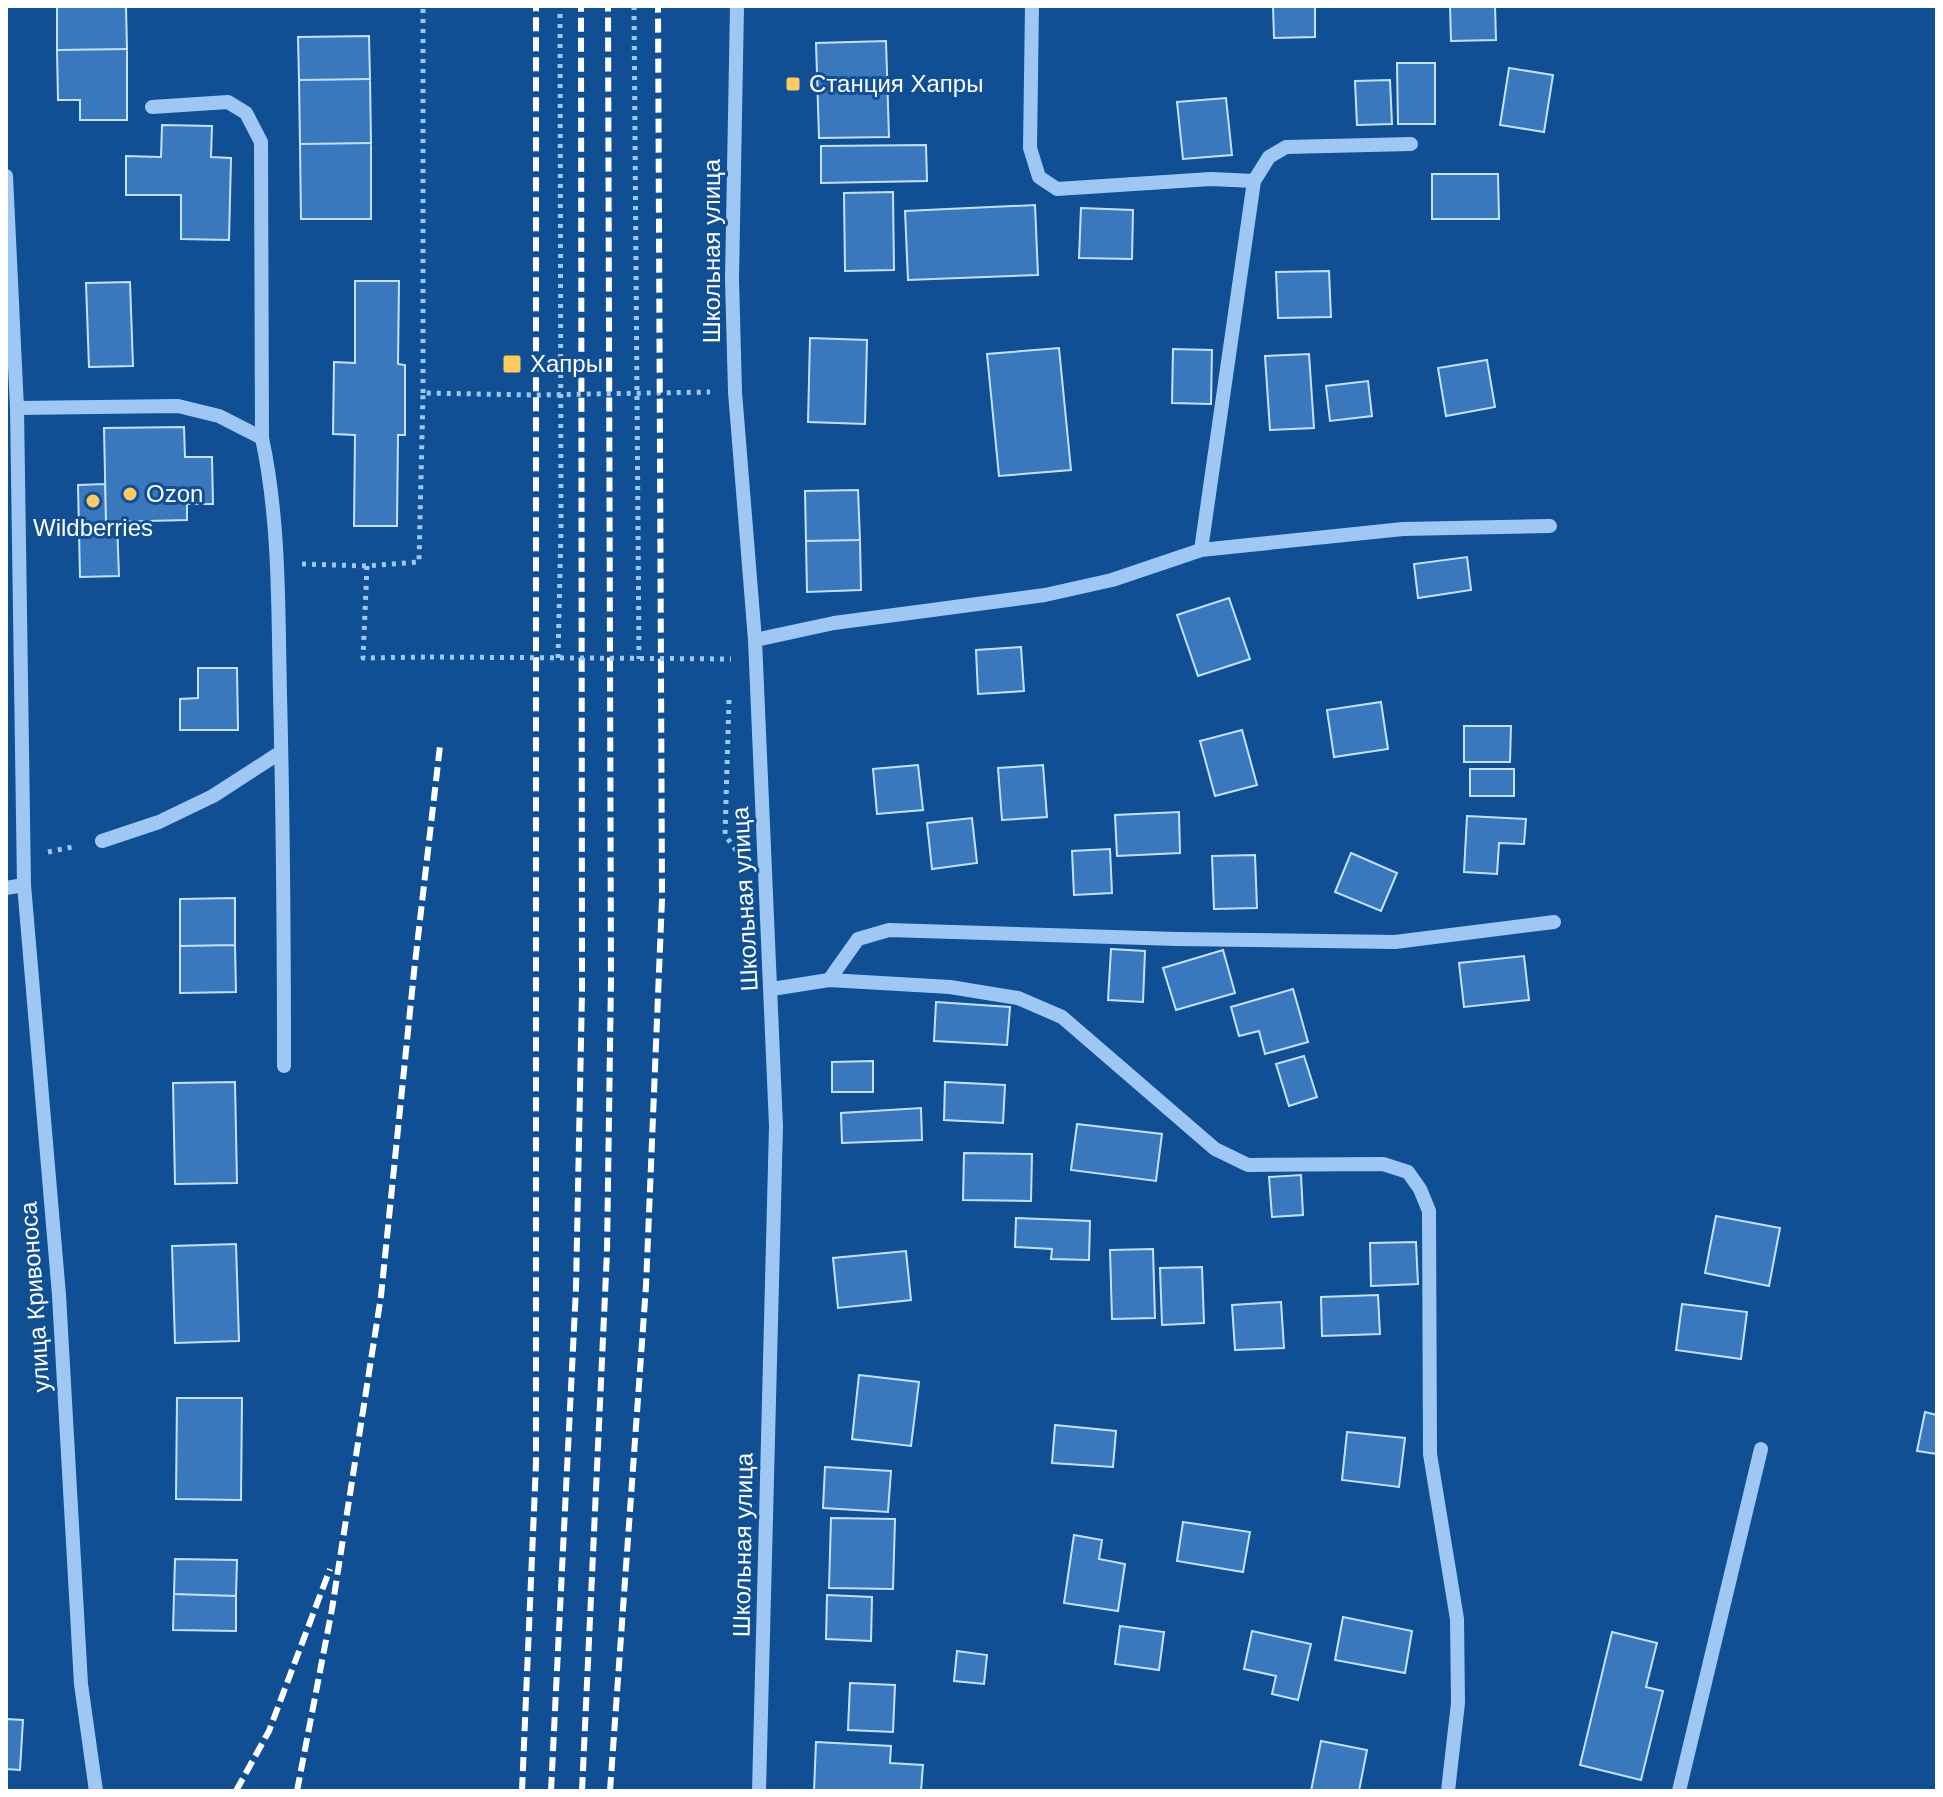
<svg xmlns="http://www.w3.org/2000/svg" width="1943" height="1797" viewBox="0 0 1943 1797" font-family="Arial,sans-serif">
<style>
.building{fill:#3978bd;stroke:#c6e1fe;stroke-width:2}
.lines{fill:none;stroke-linecap:round;stroke-linejoin:round}
.path{stroke:#9ec8f3;stroke-width:5;stroke-dasharray:4 6;stroke-linecap:butt}
.minor{stroke:#9ec8f3;stroke-width:14}
.rail{stroke:#fff;stroke-width:6;stroke-dasharray:14 6;stroke-linecap:butt}
.path-bridge{stroke:#9ec8f3;stroke-width:5;stroke-dasharray:4 6;stroke-linecap:butt}
.poi-dot{fill:#ffcb60;stroke:#104f94;stroke-width:3}
.labels{text-anchor:middle;stroke-width:6;stroke-linejoin:round;paint-order:stroke}
.poi-label{font-size:24px;fill:#fff;stroke:#104f94;text-anchor:start}
.street-label{font-size:24px;fill:#fff;stroke:#104f94}
</style>
<rect width="100%" height="100%" fill="#104f94"/>
<!-- building -->
<path class="building" d="M 57,6 L 126,6 L 127,49 L 57,50 Z
M 1273,6 L 1315,6 L 1315,37 L 1274,38 Z
M 1450,6 L 1495,6 L 1496,40 L 1451,41 Z
M 369,36 L 370,79 L 299,80 L 298,37 Z
M 886,41 L 889,137 L 819,138 L 816,43 Z
M 127,49 L 127,120 L 80,120 L 80,100 L 58,100 L 57,50 Z
M 1397,63 L 1435,63 L 1435,124 L 1398,124 Z
M 1509,68 L 1553,75 L 1544,132 L 1500,125 Z
M 370,79 L 371,143 L 300,144 L 299,80 Z
M 1390,80 L 1392,124 L 1357,125 L 1355,81 Z
M 1226,98 L 1232,155 L 1183,159 L 1177,102 Z
M 162,125 L 212,126 L 211,157 L 231,158 L 229,240 L 181,239 L 181,195 L 126,195 L 126,156 L 161,157 Z
M 371,143 L 371,219 L 301,219 L 300,144 Z
M 926,145 L 927,181 L 821,183 L 821,146 Z
M 1432,174 L 1498,174 L 1499,219 L 1432,219 Z
M 893,192 L 894,270 L 845,271 L 844,193 Z
M 1035,205 L 1038,275 L 908,280 L 905,211 Z
M 1081,208 L 1133,210 L 1132,259 L 1079,258 Z
M 1329,271 L 1331,317 L 1278,318 L 1276,272 Z
M 355,281 L 399,281 L 398,364 L 405,365 L 405,435 L 398,435 L 397,526 L 354,526 L 355,435 L 333,434 L 334,362 L 355,363 Z
M 130,282 L 133,366 L 89,367 L 86,283 Z
M 810,338 L 867,340 L 865,424 L 808,422 Z
M 1059,348 L 1071,470 L 999,476 L 987,354 Z
M 1173,349 L 1212,350 L 1211,404 L 1172,403 Z
M 1309,354 L 1314,428 L 1270,430 L 1265,356 Z
M 1487,360 L 1495,407 L 1446,416 L 1438,368 Z
M 1368,381 L 1372,416 L 1330,421 L 1326,386 Z
M 184,427 L 185,457 L 212,457 L 213,504 L 187,504 L 187,520 L 106,522 L 104,428 Z
M 105,484 L 106,522 L 117,521 L 119,576 L 80,577 L 78,485 Z
M 858,490 L 860,540 L 806,541 L 805,491 Z
M 860,540 L 861,590 L 807,592 L 806,541 Z
M 1467,557 L 1471,590 L 1418,598 L 1414,564 Z
M 1229,598 L 1250,659 L 1198,676 L 1177,615 Z
M 1021,647 L 1024,691 L 978,694 L 976,650 Z
M 198,668 L 237,668 L 238,730 L 180,730 L 180,699 L 198,698 Z
M 1381,702 L 1388,749 L 1334,757 L 1327,710 Z
M 1464,726 L 1511,726 L 1510,762 L 1464,762 Z
M 1242,730 L 1257,785 L 1215,796 L 1200,741 Z
M 918,765 L 923,810 L 877,814 L 873,769 Z
M 1043,765 L 1047,817 L 1002,820 L 998,768 Z
M 1470,769 L 1514,769 L 1514,796 L 1470,796 Z
M 1179,812 L 1180,853 L 1117,856 L 1115,815 Z
M 1467,816 L 1526,819 L 1524,844 L 1499,843 L 1497,874 L 1464,872 Z
M 972,818 L 977,863 L 932,869 L 927,823 Z
M 1110,849 L 1112,893 L 1074,895 L 1072,851 Z
M 1351,853 L 1397,873 L 1381,911 L 1335,892 Z
M 1255,855 L 1257,908 L 1214,909 L 1212,856 Z
M 235,898 L 235,945 L 180,946 L 180,899 Z
M 235,945 L 236,992 L 180,993 L 180,946 Z
M 1111,949 L 1145,951 L 1143,1002 L 1108,1000 Z
M 1223,950 L 1235,993 L 1176,1010 L 1163,968 Z
M 1524,956 L 1529,1000 L 1464,1007 L 1459,963 Z
M 1293,989 L 1308,1042 L 1265,1054 L 1259,1031 L 1239,1036 L 1231,1007 Z
M 936,1002 L 1010,1007 L 1007,1045 L 934,1041 Z
M 1304,1056 L 1317,1097 L 1289,1106 L 1276,1064 Z
M 873,1061 L 873,1092 L 832,1092 L 832,1062 Z
M 235,1082 L 237,1183 L 175,1184 L 173,1083 Z
M 945,1082 L 1005,1085 L 1003,1123 L 944,1120 Z
M 921,1108 L 922,1140 L 842,1143 L 841,1113 Z
M 1077,1124 L 1162,1134 L 1156,1181 L 1071,1170 Z
M 964,1153 L 1032,1154 L 1031,1201 L 963,1200 Z
M 1301,1175 L 1303,1215 L 1272,1217 L 1269,1177 Z
M 1716,1216 L 1780,1228 L 1769,1286 L 1705,1273 Z
M 1016,1218 L 1090,1221 L 1089,1260 L 1051,1259 L 1052,1249 L 1015,1247 Z
M 1416,1242 L 1418,1284 L 1371,1286 L 1370,1243 Z
M 236,1244 L 239,1341 L 175,1343 L 172,1246 Z
M 1153,1249 L 1155,1318 L 1112,1319 L 1110,1250 Z
M 906,1251 L 911,1300 L 838,1308 L 833,1258 Z
M 1202,1267 L 1204,1323 L 1162,1325 L 1160,1268 Z
M 1378,1295 L 1380,1334 L 1322,1336 L 1321,1297 Z
M 1281,1302 L 1284,1348 L 1235,1350 L 1232,1305 Z
M 1682,1304 L 1747,1312 L 1741,1359 L 1676,1350 Z
M 859,1375 L 919,1382 L 911,1446 L 852,1439 Z
M 177,1398 L 242,1398 L 241,1500 L 176,1499 Z
M 1925,1412 L 1937,1415 L 1937,1454 L 1917,1451 Z
M 1055,1425 L 1116,1431 L 1113,1467 L 1052,1463 Z
M 1347,1432 L 1405,1438 L 1399,1487 L 1342,1480 Z
M 825,1467 L 891,1471 L 888,1512 L 823,1508 Z
M 831,1518 L 895,1519 L 893,1589 L 829,1588 Z
M 1183,1522 L 1250,1532 L 1243,1572 L 1177,1561 Z
M 1074,1535 L 1102,1540 L 1099,1559 L 1125,1564 L 1118,1611 L 1064,1603 Z
M 175,1559 L 237,1560 L 236,1596 L 174,1594 Z
M 174,1594 L 236,1596 L 236,1631 L 173,1630 Z
M 827,1595 L 872,1597 L 871,1641 L 826,1639 Z
M 1343,1617 L 1412,1631 L 1405,1673 L 1335,1660 Z
M 1120,1626 L 1164,1632 L 1159,1670 L 1115,1664 Z
M 1252,1631 L 1311,1644 L 1298,1700 L 1272,1694 L 1276,1676 L 1244,1669 Z
M 1612,1632 L 1657,1643 L 1646,1687 L 1663,1691 L 1641,1780 L 1580,1765 Z
M 957,1651 L 987,1655 L 984,1684 L 954,1681 Z
M 850,1683 L 895,1685 L 893,1732 L 848,1730 Z
M 6,1719 L 23,1720 L 20,1770 L 6,1769 Z
M 1321,1741 L 1367,1750 L 1359,1791 L 1311,1791 Z
M 816,1742 L 891,1746 L 890,1763 L 923,1765 L 921,1791 L 814,1791 Z"/>
<g class="lines">
<!-- path -->
<path class="path" d="M 634,6 L 639,659
M 423,393 L 423,6
M 302,564 L 367,566 L 419,562 L 423,393 L 535,395 L 710,392
M 367,566 L 363,658 L 430,657
M 558,658 L 561,530 L 560,6
M 729,700 L 725,835 L 738,853
M 48,852 L 77,846"/>
<!-- minor -->
<path class="minor" d="M 737,6 L 732,279 L 735,392 L 755,640 L 776,1126 L 759,1791
M 1032,6 L 1030,148 L 1039,177 L 1057,189 L 1211,179 L 1254,181
M 152,107 L 228,102 L 246,113 L 261,142 L 262,438
M 6,176 L 17,408 L 24,885 L 59,1295 L 81,1684 L 96,1791
M 17,408 L 178,406 L 219,416 L 262,438 C 280,522 278,609 280,694 C 283,818 284,942 284,1066
M 1201,550 L 1403,529 L 1550,526
M 755,640 L 834,623 L 1045,595 L 1112,580 L 1201,550 L 1254,181 L 1269,157 L 1286,147 L 1411,144
M 102,841 L 159,822 L 213,796 L 281,752
M 6,888 L 24,885
M 829,980 L 858,939 L 889,930 L 1177,939 L 1395,942 L 1554,922
M 772,989 L 829,980 L 950,987 L 1018,998 L 1062,1017 L 1215,1149 L 1248,1165 L 1383,1164 L 1408,1172 L 1420,1189 L 1429,1211 L 1430,1454 L 1457,1619 L 1458,1703 L 1448,1791
M 1679,1791 L 1761,1449"/>
<!-- rail -->
<path class="rail" d="M 236,1791 L 269,1731 L 330,1569
M 297,1791 L 332,1609 L 381,1296 L 414,972 L 440,746
M 522,1791 L 536,1463 L 536,6
M 551,1791 L 576,1288 L 582,991 L 581,6
M 582,1791 L 607,1252 L 611,979 L 608,6
M 610,1791 L 646,1286 L 662,899 L 658,6"/>
<!-- path-bridge -->
<path class="path-bridge" d="M 430,657 L 731,659"/>
</g>
<!-- markers -->
<g class="poi-dot">
<rect x="785" y="76" width="16" height="16" rx="4"/>
<rect x="502" y="354" width="20" height="20" rx="4"/>
<circle cx="130" cy="494" r="8"/>
<circle cx="93" cy="501" r="8"/>
</g>
<g class="labels">
<!-- poi labels -->
<g class="poi-label">
<text x="809" y="92">Станция Хапры</text>
<text x="530" y="372">Хапры</text>
<text x="146" y="502">Ozon</text>
<text x="93" y="536" text-anchor="middle">Wildberries</text>
</g>
<!-- street labels -->
<g class="street-label">
<text transform="translate(712 251) rotate(-90)" y="8">Школьная улица</text>
<text transform="translate(745 899) rotate(-93)" y="8">Школьная улица</text>
<text transform="translate(35 1297) rotate(-94)" y="8">улица Кривоноса</text>
<text transform="translate(743 1545) rotate(-89)" y="8">Школьная улица</text>
</g>
</g>
<!-- border -->
<rect width="1943" height="1797" fill="none" stroke="#ffffff" stroke-width="16"/>
</svg>
